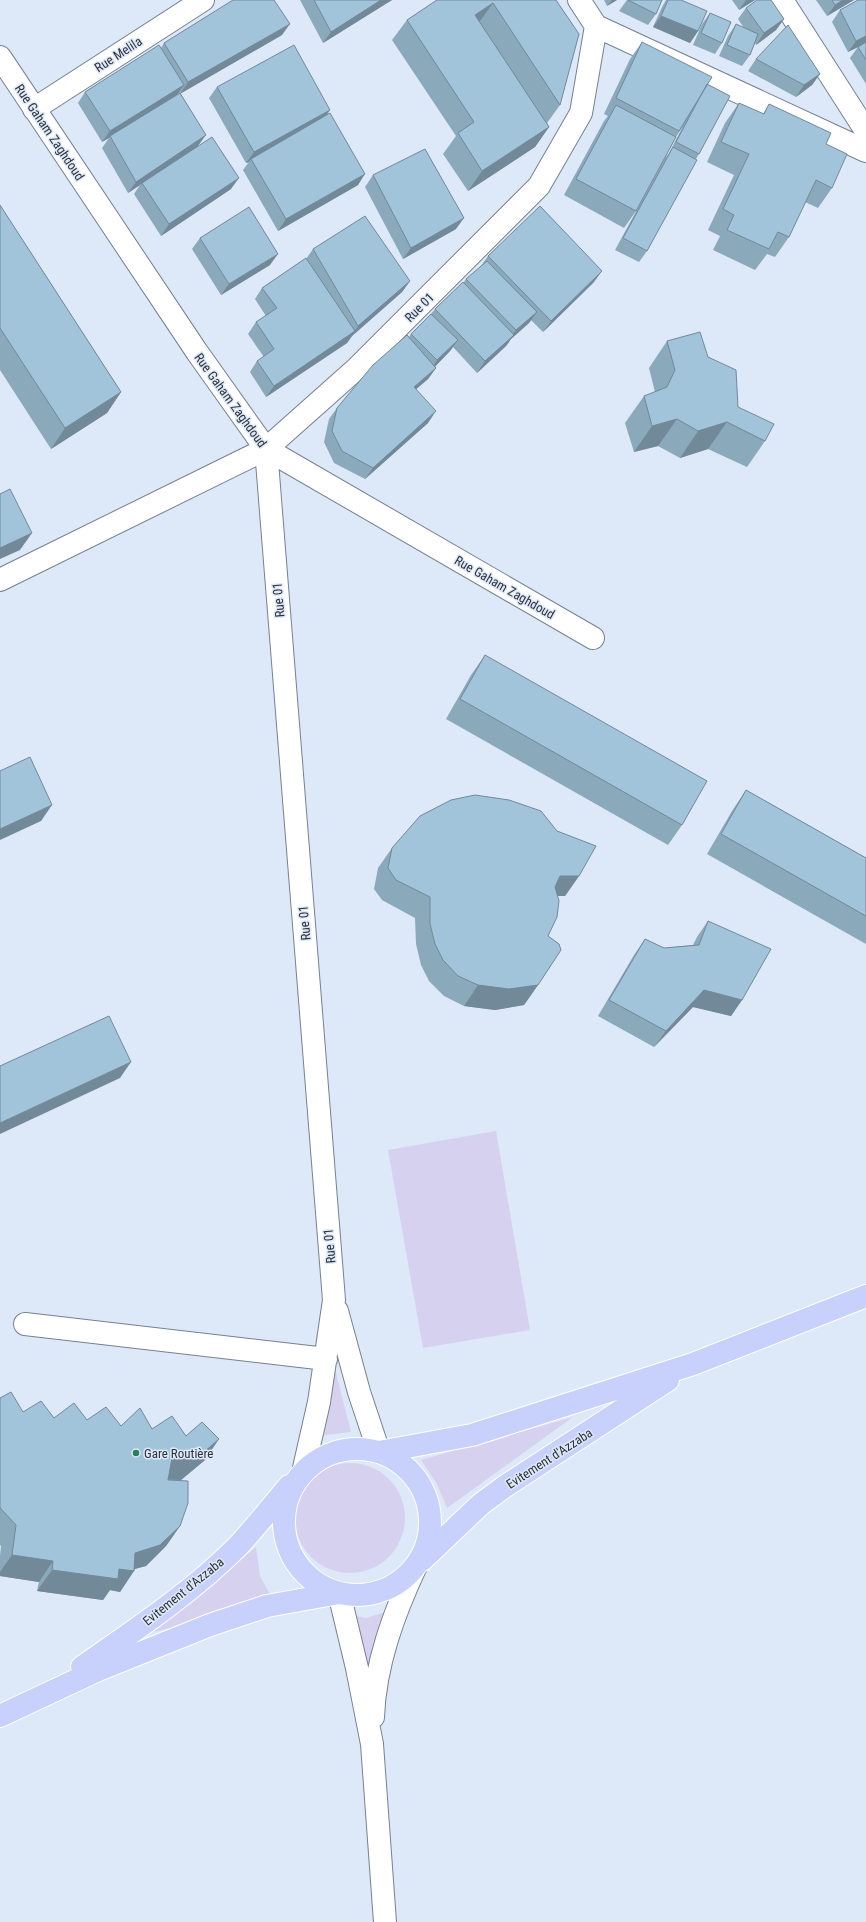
<svg xmlns="http://www.w3.org/2000/svg" width="866" height="1922" viewBox="0 0 866 1922" font-family="'Roboto Condensed',sans-serif">
<style>
.green{fill:#d6d1ee}
.lines{fill:none;stroke-linecap:round;stroke-linejoin:round}
.minor-casing{stroke:#768190;stroke-width:24}
.major-casing{stroke:#fff;stroke-width:24}
.minor{stroke:#fff;stroke-width:22}
.major{stroke:#c8d1fb;stroke-width:22}
.wall{fill:#8aa9bb}
.shaded-wall{fill:#718999}
.building{fill:#a1c4da;stroke:#718999}
.poi-dot{fill:#268056;stroke:#dde9f9;stroke-width:1.5}
.labels{text-anchor:middle;stroke-width:3;stroke-linejoin:round;paint-order:stroke}
.street-label{font-size:13px;fill:#2e3339;stroke:#dde9f9}
.poi-label{font-size:13px;fill:#2e3339;stroke:#dde9f9;text-anchor:start}
</style>
<rect width="100%" height="100%" fill="#dde9f9"/>
<!-- green -->
<path class="green" d="M 496,1131 L 530,1330 L 423,1348 L 388,1150 Z
M 334,1365 L 351,1432 L 324,1435 Z
M 573,1417 L 447,1508 L 437,1484 L 421,1460 Z
M295 1518a55 55 0 1 1 110 0a55 55 0 1 1-110 0Z
M 256,1547 L 260,1576 L 274,1602 L 154,1632 Z
M 385,1612 L 371,1678 L 347,1614 L 366,1618 Z"/>
<g class="lines">
<defs>
<path id="minor" d="M 579,0 L 596,26 L 866,151
M 782,0 L 866,131
M 0,57 L 197,352 L 266,449 L 593,638
M 34,109 L 203,0
M 266,449 L 334,1300 L 319,1402 L 304,1468
M 0,580 L 266,449 L 356,369 L 539,186 L 581,113 L 596,26
M 337,1311 L 359,1392 L 379,1452
M 25,1324 L 326,1359
M 339,1593 L 357,1668 L 372,1744 L 385,1922
M 373,1717 C 375,1664 394,1613 416,1566"/>
<path id="major" d="M284 1522a73 73 0 1 1 146 0a73 73 0 1 1-146 0Z
M 379,1452 L 472,1435 L 693,1364 L 866,1296
M 422,1560 L 481,1504 L 504,1487 L 668,1380
M 82,1667 C 135,1630 191,1593 237,1547 C 255,1528 272,1506 289,1486
M 0,1716 L 98,1670 L 210,1625 L 267,1606 L 339,1593"/>
</defs>
<!-- minor casing -->
<use href="#minor" class="minor-casing"/>
<!-- major casing -->
<use href="#major" class="major-casing"/>
<!-- minor -->
<use href="#minor" class="minor"/>
<!-- major -->
<use href="#major" class="major"/>
</g>
<!-- wall -->
<path class="wall" d="M 300,0 L 392,0 L 323,43 Z
M 437,0 L 556,0 L 560,105 L 547,123 L 549,127 L 535,147 L 468,191 L 443,154 L 456,136 L 392,40 L 407,20 Z
M 604,0 L 617,0 L 607,6 Z
M 627,0 L 662,0 L 656,14 L 648,25 L 619,11 Z
M 666,0 L 681,0 L 698,31 L 690,43 L 653,27 L 662,7 Z
M 732,0 L 755,0 L 739,10 Z
M 816,0 L 854,0 L 827,16 Z
M 866,0 L 866,84 L 850,58 L 858,47 L 848,52 L 832,22 L 840,10 Z
M 746,8 L 784,19 L 776,30 L 756,45 L 755,43 L 750,55 L 742,66 L 719,56 L 728,36 L 736,24 L 744,28 L 738,19 Z
M 710,13 L 722,43 L 715,54 L 693,45 L 702,24 Z
M 282,35 L 180,93 L 198,146 L 231,189 L 161,236 L 134,194 L 140,185 L 128,193 L 102,148 L 109,138 L 102,142 L 78,103 L 85,92 L 161,48 L 164,43 Z
M 642,42 L 707,84 L 699,154 L 696,159 L 647,251 L 639,262 L 615,250 L 665,158 L 669,153 L 683,126 L 676,137 L 636,211 L 624,228 L 564,195 L 604,121 L 608,116 L 604,114 L 630,59 Z
M 756,59 L 820,74 L 812,85 L 796,97 L 748,71 Z
M 217,87 L 326,116 L 358,185 L 278,231 L 243,170 L 249,162 L 246,163 L 209,98 Z
M 739,103 L 763,114 L 769,104 L 826,144 L 832,188 L 818,208 L 805,202 L 789,237 L 775,257 L 767,254 L 755,270 L 713,250 L 720,236 L 708,230 L 734,175 L 707,162 L 725,123 Z
M 373,175 L 456,229 L 403,259 L 365,187 Z
M 0,205 L 121,392 L 107,413 L 51,449 L 0,370 Z
M 200,238 L 270,265 L 221,295 L 192,249 Z
M 313,249 L 410,281 L 402,292 L 352,336 L 347,343 L 266,397 L 250,372 L 257,361 L 264,357 L 248,334 L 256,322 L 266,316 L 255,299 L 262,288 L 306,259 Z
M 488,256 L 594,282 L 543,332 L 531,320 L 529,323 L 511,339 L 506,346 L 477,373 L 453,347 L 450,351 L 435,366 L 436,368 L 428,379 L 416,389 L 428,423 L 365,479 L 334,463 L 324,442 L 329,419 L 337,408 L 409,337 L 411,334 L 431,314 L 435,309 L 464,282 L 466,279 L 481,266 Z
M 667,341 L 708,357 L 738,407 L 765,441 L 747,467 L 708,449 L 680,458 L 658,446 L 634,452 L 625,423 L 644,396 L 655,392 L 649,368 Z
M 485,655 L 682,825 L 668,845 L 446,719 L 471,675 Z
M 746,790 L 866,858 L 866,944 L 707,854 L 732,811 Z
M 392,848 L 579,876 L 565,896 L 558,896 L 548,936 L 538,985 L 524,1005 L 495,1010 L 464,1006 L 444,996 L 429,981 L 421,965 L 416,944 L 415,918 L 382,900 L 374,889 L 378,868 Z
M 708,921 L 742,1000 L 731,1016 L 693,1007 L 654,1047 L 598,1016 L 634,955 L 645,939 L 664,948 L 693,945 L 697,937 Z
M 0,1398 L 23,1412 L 54,1418 L 87,1420 L 121,1426 L 152,1429 L 186,1436 L 205,1460 L 181,1480 L 168,1480 L 180,1526 L 166,1546 L 146,1566 L 135,1569 L 120,1592 L 110,1590 L 103,1600 L 37,1591 L 39,1582 L 0,1576 L 0,1556 L 1,1546 L 0,1545 Z"/>
<!-- shaded-wall -->
<path class="shaded-wall" d="M 381,0 L 392,0 L 323,43 L 331,32 Z
M 612,0 L 617,0 L 607,6 Z
M 746,0 L 755,0 L 739,10 Z
M 843,0 L 854,0 L 827,16 L 835,5 Z
M 493,3 L 478,24 L 475,15 Z
M 661,16 L 698,31 L 690,43 L 653,27 Z
M 784,19 L 776,30 L 756,45 L 764,33 Z
M 290,24 L 282,35 L 180,94 L 188,82 Z
M 866,36 L 866,43 L 848,52 L 856,41 Z
M 820,74 L 812,85 L 796,97 L 804,85 Z
M 184,85 L 176,96 L 110,136 L 109,138 L 102,142 L 110,131 Z
M 330,110 L 322,122 L 251,159 L 249,162 L 246,163 L 254,152 Z
M 549,127 L 535,147 L 468,191 L 482,171 Z
M 206,135 L 198,146 L 142,183 L 140,185 L 128,193 L 136,182 Z
M 365,174 L 358,185 L 278,231 L 286,219 Z
M 239,178 L 231,189 L 161,236 L 169,224 Z
M 464,218 L 456,229 L 403,259 L 411,248 Z
M 278,254 L 270,265 L 221,295 L 229,284 Z
M 602,271 L 594,282 L 543,332 L 551,321 Z
M 410,281 L 402,292 L 352,336 L 347,343 L 266,397 L 274,386 L 354,332 L 358,326 Z
M 537,312 L 529,323 L 511,339 L 506,346 L 477,373 L 485,361 L 510,338 L 516,330 Z
M 458,340 L 450,351 L 430,372 L 437,360 Z
M 436,368 L 428,379 L 406,398 L 414,387 Z
M 121,392 L 107,413 L 51,449 L 65,428 Z
M 436,411 L 428,423 L 365,479 L 373,468 Z
M 677,419 L 658,446 L 634,452 L 652,426 Z
M 727,422 L 708,449 L 680,458 L 698,431 Z
M 32,533 L 20,550 L 0,559 L 0,548 Z
M 52,805 L 41,821 L 0,840 L 0,829 Z
M 560,876 L 579,876 L 565,896 L 546,896 Z
M 478,985 L 538,985 L 524,1005 L 495,1010 L 464,1006 Z
M 704,990 L 742,1000 L 731,1016 L 693,1007 L 654,1047 L 666,1031 Z
M 131,1062 L 120,1078 L 0,1134 L 0,1123 Z
M 219,1439 L 205,1460 L 181,1480 L 157,1479 L 172,1458 Z
M 180,1526 L 166,1546 L 146,1566 L 130,1570 L 134,1571 L 120,1592 L 110,1590 L 103,1600 L 37,1591 L 52,1570 L 119,1569 L 135,1553 Z
M 12,1555 L 53,1561 L 39,1582 L 0,1576 L 0,1572 Z"/>
<!-- building -->
<path class="building" d="M 233,0 L 274,0 L 290,24 L 188,82 L 164,43 Z
M 314,0 L 381,0 L 331,32 Z
M 437,0 L 556,0 L 579,34 L 560,105 L 493,3 L 475,15 L 549,127 L 482,171 L 458,133 L 474,122 L 407,20 Z
M 628,0 L 662,0 L 656,14 Z
M 668,0 L 681,0 L 707,11 L 698,31 L 661,16 Z
M 757,0 L 771,0 L 784,19 L 764,33 L 746,8 Z
M 832,0 L 843,0 L 835,5 Z
M 858,0 L 866,0 L 866,36 L 856,41 L 840,10 Z
M 710,13 L 731,22 L 722,43 L 701,33 Z
M 736,24 L 758,34 L 750,55 L 727,45 Z
M 788,25 L 820,74 L 804,85 L 756,59 Z
M 642,42 L 712,77 L 679,131 L 616,98 Z
M 866,42 L 866,60 L 858,47 Z
M 159,45 L 184,85 L 110,131 L 85,92 Z
M 294,45 L 330,110 L 254,152 L 217,87 Z
M 707,84 L 730,96 L 699,154 L 676,142 L 700,97 Z
M 180,93 L 206,135 L 136,182 L 110,136 Z
M 739,103 L 764,114 L 769,104 L 831,133 L 826,144 L 847,154 L 832,188 L 816,180 L 789,237 L 778,232 L 769,249 L 727,230 L 734,215 L 723,209 L 749,154 L 721,142 Z
M 616,105 L 676,137 L 636,211 L 576,179 Z
M 330,113 L 365,174 L 286,219 L 251,159 Z
M 212,137 L 239,178 L 169,224 L 142,183 Z
M 673,147 L 697,160 L 647,251 L 623,238 Z
M 425,149 L 464,218 L 411,248 L 373,175 Z
M 0,205 L 121,392 L 65,428 L 0,328 Z
M 540,206 L 602,271 L 551,321 L 488,256 Z
M 249,207 L 278,254 L 229,284 L 200,238 Z
M 365,216 L 410,281 L 358,326 L 313,249 Z
M 306,258 L 355,331 L 274,386 L 257,361 L 274,349 L 256,322 L 277,308 L 262,288 Z
M 487,261 L 537,312 L 516,330 L 466,279 Z
M 463,282 L 514,335 L 485,361 L 435,309 Z
M 431,314 L 458,340 L 437,360 L 411,334 Z
M 700,332 L 708,357 L 736,370 L 738,407 L 774,424 L 765,441 L 727,422 L 698,431 L 677,419 L 652,426 L 644,396 L 667,387 L 675,370 L 667,341 Z
M 407,335 L 436,368 L 414,387 L 436,411 L 373,468 L 342,451 L 332,431 L 337,408 L 373,365 Z
M 10,489 L 32,533 L 0,548 L 0,494 Z
M 485,655 L 707,781 L 682,825 L 460,699 Z
M 30,757 L 52,805 L 0,829 L 0,771 Z
M 746,790 L 866,858 L 866,916 L 721,834 Z
M 475,795 L 509,800 L 541,811 L 557,831 L 596,846 L 579,876 L 560,876 L 555,887 L 559,901 L 557,917 L 548,936 L 559,944 L 561,950 L 538,985 L 509,989 L 478,985 L 458,976 L 443,960 L 435,944 L 430,924 L 430,897 L 396,880 L 388,868 L 392,848 L 420,816 L 451,800 Z
M 708,921 L 771,949 L 742,1000 L 704,990 L 666,1031 L 609,1000 L 645,939 L 664,948 L 699,945 Z
M 109,1016 L 131,1062 L 0,1123 L 0,1066 Z
M 11,1392 L 23,1412 L 41,1401 L 54,1418 L 74,1403 L 87,1420 L 106,1407 L 121,1426 L 140,1408 L 152,1429 L 172,1416 L 186,1436 L 202,1422 L 219,1439 L 195,1460 L 172,1458 L 168,1480 L 188,1481 L 188,1503 L 180,1526 L 160,1545 L 135,1553 L 134,1571 L 119,1569 L 118,1579 L 52,1570 L 53,1561 L 12,1555 L 16,1525 L 1,1509 L 0,1507 L 0,1398 Z"/>
<!-- markers -->
<circle class="poi-dot" cx="136" cy="1453" r="4"/>
<g class="labels">
<!-- street labels -->
<g class="street-label">
<text transform="translate(118 54) rotate(-33)" y="5">Rue Melila</text>
<text transform="translate(50 132) rotate(56)" y="5">Rue Gaham Zaghdoud</text>
<text transform="translate(419 307) rotate(-45)" y="5">Rue 01</text>
<text transform="translate(231 400) rotate(54)" y="5">Rue Gaham Zaghdoud</text>
<text transform="translate(505 587) rotate(30)" y="5">Rue Gaham Zaghdoud</text>
<text transform="translate(278 600) rotate(-95)" y="5">Rue 01</text>
<text transform="translate(304 923) rotate(-95)" y="5">Rue 01</text>
<text transform="translate(329 1246) rotate(-95)" y="5">Rue 01</text>
<text transform="translate(549 1458) rotate(-33)" y="5">Evitement d'Azzaba</text>
<text transform="translate(183 1591) rotate(-39)" y="5">Evitement d'Azzaba</text>
</g>
<!-- poi labels -->
<g class="poi-label">
<text x="144" y="1458">Gare Routière</text>
</g>
</g>
</svg>
